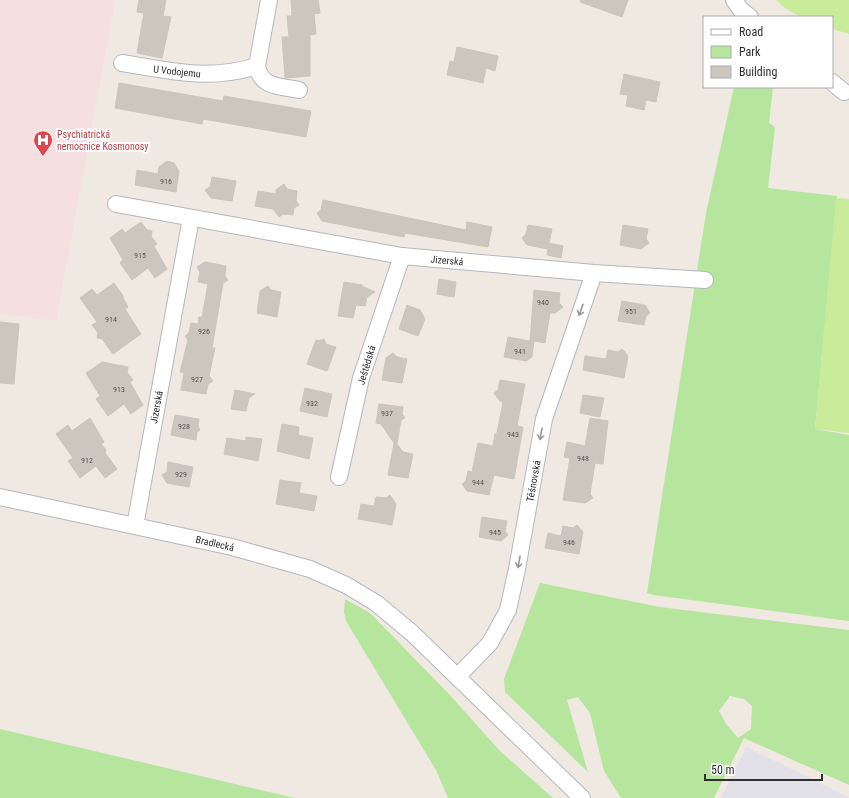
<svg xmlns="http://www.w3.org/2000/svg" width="849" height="798" viewBox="0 0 849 798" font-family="'Roboto Condensed',sans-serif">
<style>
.industrial{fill:#e3e1e8}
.medical{fill:#f5dfe0}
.green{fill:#b6e59e;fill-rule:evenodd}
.pitch{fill:#c9ec9a}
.building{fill:#cbc7bf;stroke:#cbc5ba}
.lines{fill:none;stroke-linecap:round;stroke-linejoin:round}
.minor-casing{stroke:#b4b7c1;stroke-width:18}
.minor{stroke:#fff;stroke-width:16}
.oneway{stroke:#969696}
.labels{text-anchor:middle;stroke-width:4;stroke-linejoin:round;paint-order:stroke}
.number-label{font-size:8px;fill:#555452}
.street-label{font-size:10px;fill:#2e2e2e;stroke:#fff}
.health-label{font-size:10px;fill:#be3a42;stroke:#fff;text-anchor:start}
</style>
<rect width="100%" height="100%" fill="#efe9e1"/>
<!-- industrial -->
<path class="industrial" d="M 746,747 L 802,774 L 849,798 L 721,798 Z"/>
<!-- medical -->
<path class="medical" d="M 0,0 L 115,0 L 56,320 L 0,314 Z"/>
<!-- green -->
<path class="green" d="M 734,87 L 773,87 L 769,123 L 775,127 L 768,188 L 837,196 L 815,429 L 849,435 L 849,621 L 654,595 L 647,593 L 706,213 Z
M 540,583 L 660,607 L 849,630 L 849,785 L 744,738 L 714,798 L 621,798 L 604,771 L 590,713 L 578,697 L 567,700 L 588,772 L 505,692 L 504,679 ZM 730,696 L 744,699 L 752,706 L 751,729 L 738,738 L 726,724 L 719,711 Z
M 345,599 L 370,613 L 449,694 L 500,751 L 553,798 L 448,798 L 436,770 L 346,621 L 344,612 Z
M 0,729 L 295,798 L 0,798 Z"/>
<!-- pitch -->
<path class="pitch" d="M 776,0 L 849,0 L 849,34 L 832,29 L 832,17 C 806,17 796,20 776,0 Z
M 836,198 L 849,199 L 849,433 L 815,429 Z"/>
<!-- building -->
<path class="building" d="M 139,0 L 166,0 L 163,16 L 171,17 L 162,58 L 137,53 L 144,13 L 137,12 Z
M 291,0 L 318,0 L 320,13 L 314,14 L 316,34 L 310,35 L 310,76 L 285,78 L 282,37 L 289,37 L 287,16 L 292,16 Z
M 581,0 L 628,0 L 622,17 L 580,2 Z
M 457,47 L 498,56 L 495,71 L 486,68 L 483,83 L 447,75 L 450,61 L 454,62 Z
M 624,74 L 660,82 L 656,102 L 646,100 L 644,110 L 626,106 L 628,95 L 620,94 Z
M 119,83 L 223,101 L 224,96 L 311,111 L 306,137 L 203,119 L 202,124 L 115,108 Z
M 167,161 L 174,163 L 179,171 L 176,192 L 135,185 L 137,170 L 158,174 L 159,167 Z
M 212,177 L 236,181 L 232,201 L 211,198 L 205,190 L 210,187 Z
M 284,184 L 287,189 L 297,191 L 296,201 L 299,205 L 294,208 L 293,215 L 283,214 L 279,217 L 273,209 L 255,206 L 258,191 L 276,194 L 276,190 Z
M 323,200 L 466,230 L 467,222 L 492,227 L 488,247 L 405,233 L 404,237 L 322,221 L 317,213 L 321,210 Z
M 141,222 L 147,230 L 152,231 L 151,236 L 157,244 L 154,246 L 167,269 L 155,278 L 148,268 L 132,280 L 120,263 L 123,260 L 110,238 L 122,229 L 125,233 Z
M 528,225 L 552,229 L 549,243 L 563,246 L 561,258 L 547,255 L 548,249 L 527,245 L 522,238 L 526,234 Z
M 623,225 L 648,229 L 646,239 L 649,243 L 641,249 L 620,245 Z
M 205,262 L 226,266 L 225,276 L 228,280 L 223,283 L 212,348 L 215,348 L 209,376 L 213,381 L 208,384 L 206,394 L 181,390 L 184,373 L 180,372 L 188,340 L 185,336 L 189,333 L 191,323 L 198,324 L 199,317 L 202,317 L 208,284 L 198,282 L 200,272 L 197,267 Z
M 439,279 L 456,282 L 454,297 L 437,294 Z
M 344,282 L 362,285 L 362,286 L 375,292 L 367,297 L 365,306 L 356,305 L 353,318 L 338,316 Z
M 114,283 L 123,296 L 123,298 L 128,307 L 125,309 L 141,334 L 113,354 L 102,339 L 97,338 L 98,333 L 92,325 L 97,322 L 80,298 L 92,289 L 97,295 Z
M 268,286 L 271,290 L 281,292 L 277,317 L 257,313 L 260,291 Z
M 534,290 L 560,293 L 559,303 L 563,307 L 555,313 L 550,313 L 545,343 L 534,341 L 532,357 L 526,361 L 504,357 L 508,337 L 530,341 Z
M 622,301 L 645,305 L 650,313 L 646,316 L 644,325 L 618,321 Z
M 407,305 L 420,310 L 425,319 L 418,336 L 399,329 Z
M 0,322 L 19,324 L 14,384 L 0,383 Z
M 324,339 L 326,344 L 336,347 L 327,371 L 307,364 L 316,340 L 319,341 Z
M 622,349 L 628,356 L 624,378 L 583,370 L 585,356 L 606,359 L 608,350 L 618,352 Z
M 393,353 L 397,357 L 407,359 L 402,383 L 382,380 L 386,358 Z
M 102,362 L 128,367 L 127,372 L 133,380 L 130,382 L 143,405 L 131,414 L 124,404 L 108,416 L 96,399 L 100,396 L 86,373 Z
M 500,380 L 525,384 L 517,426 L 523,427 L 514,479 L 494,475 L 489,495 L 467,491 L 462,484 L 466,481 L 468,471 L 472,472 L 478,443 L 493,446 L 495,434 L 497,433 L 503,402 L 500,401 L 494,393 L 498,390 Z
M 305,388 L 332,394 L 327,417 L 300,411 Z
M 235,390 L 255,394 L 249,398 L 246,411 L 231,409 Z
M 583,395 L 604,398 L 600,417 L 580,413 Z
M 379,404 L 403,407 L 402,414 L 405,418 L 401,420 L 397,444 L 403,452 L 413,454 L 408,478 L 388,475 L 394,443 L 381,424 L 376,423 Z
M 175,415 L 199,419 L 198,426 L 200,430 L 197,432 L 196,440 L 171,435 Z
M 90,418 L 104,442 L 101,444 L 106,450 L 105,453 L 117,469 L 105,478 L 96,466 L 80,478 L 68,461 L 73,458 L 56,434 L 68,425 L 72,431 Z
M 590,418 L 608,421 L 603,464 L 595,463 L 590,494 L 593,498 L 585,503 L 563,500 L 570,458 L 564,457 L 567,442 L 585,446 Z
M 282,424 L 299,427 L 298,435 L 313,438 L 309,459 L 277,451 Z
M 246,437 L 262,439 L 258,461 L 224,454 L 227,438 L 246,441 Z
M 168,462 L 193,467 L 189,487 L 167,483 L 162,475 L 167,472 Z
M 280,480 L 301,483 L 299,493 L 317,496 L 314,511 L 276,504 Z
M 390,495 L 396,504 L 392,525 L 358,519 L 361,504 L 374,506 L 376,497 L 386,498 Z
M 482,517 L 507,521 L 505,531 L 508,535 L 501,541 L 479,537 Z
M 577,525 L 583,532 L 579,554 L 545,548 L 548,533 L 561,536 L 563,526 L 573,528 Z"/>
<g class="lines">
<defs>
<path id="minor" d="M 269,0 L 257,66 C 261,88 280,86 299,90
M 734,0 L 741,10 L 750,17
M 122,63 C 170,71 208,81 257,66
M 832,82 L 844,92
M 116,204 L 402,256 L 594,273 L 705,280
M 339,477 L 361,378 L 402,256
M 0,497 L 232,547 L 310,569 L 346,585 L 376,603 L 412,633 L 582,798
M 135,526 L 191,218
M 457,677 L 490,643 L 508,610 L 517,569 L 544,419 L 594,273"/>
</defs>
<!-- minor casing -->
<use href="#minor" class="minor-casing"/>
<!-- minor -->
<use href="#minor" class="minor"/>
</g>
<!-- one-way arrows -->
<defs><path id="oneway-shaft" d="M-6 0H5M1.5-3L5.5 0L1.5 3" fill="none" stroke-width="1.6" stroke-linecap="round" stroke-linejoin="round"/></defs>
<g class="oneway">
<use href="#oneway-shaft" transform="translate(581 310) rotate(109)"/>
<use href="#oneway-shaft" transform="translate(541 434) rotate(100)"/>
<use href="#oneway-shaft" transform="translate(519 562) rotate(100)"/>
</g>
<!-- icons -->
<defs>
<symbol id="hospital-pin" viewBox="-11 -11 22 30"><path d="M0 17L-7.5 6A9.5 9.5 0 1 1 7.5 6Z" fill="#e0444e" stroke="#fff"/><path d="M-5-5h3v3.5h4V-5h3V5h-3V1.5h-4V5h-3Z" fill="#fff"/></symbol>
</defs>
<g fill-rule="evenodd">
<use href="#hospital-pin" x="32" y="129" width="22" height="30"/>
</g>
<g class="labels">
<!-- number labels -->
<g class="number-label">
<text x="166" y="184">916</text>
<text x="140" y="258">915</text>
<text x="543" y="305">940</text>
<text x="631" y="314">951</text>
<text x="111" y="322">914</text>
<text x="204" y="334">926</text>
<text x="520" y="354">941</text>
<text x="197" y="382">927</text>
<text x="119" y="392">913</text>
<text x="312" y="406">932</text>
<text x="387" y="416">937</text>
<text x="184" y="429">928</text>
<text x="513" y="437">943</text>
<text x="583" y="461">948</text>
<text x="87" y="463">912</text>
<text x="181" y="477">929</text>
<text x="478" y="485">944</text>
<text x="495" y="535">945</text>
<text x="569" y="545">946</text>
</g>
<!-- street labels -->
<g class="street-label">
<text transform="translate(177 71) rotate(6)" y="4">U Vodojemu</text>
<text transform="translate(447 260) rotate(5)" y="4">Jizerská</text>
<text transform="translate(366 365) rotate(-73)" y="4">Ještědská</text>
<text transform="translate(156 407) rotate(-80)" y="4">Jizerská</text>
<text transform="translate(533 481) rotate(-80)" y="4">Těšnovská</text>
<text transform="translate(215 543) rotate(13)" y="4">Bradlecká</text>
</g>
<!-- health labels -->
<g class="health-label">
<text x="57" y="138">Psychiatrická<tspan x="57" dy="12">nemocnice Kosmonosy</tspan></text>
</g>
</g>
<!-- legend -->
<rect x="703" y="16" width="130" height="72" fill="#ffffff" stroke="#ababab"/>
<rect x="711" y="29" width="20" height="6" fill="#ffffff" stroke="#ababab"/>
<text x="739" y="36" font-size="12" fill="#2e2e2e">Road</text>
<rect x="711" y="46" width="20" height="12" fill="#b6e59e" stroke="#ababab"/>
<text x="739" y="56" font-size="12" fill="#2e2e2e">Park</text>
<rect x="711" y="66" width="20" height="12" fill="#cbc7bf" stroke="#ababab"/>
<text x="739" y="76" font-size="12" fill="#2e2e2e">Building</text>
<!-- scale -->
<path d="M705 774v6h117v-6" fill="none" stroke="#2e2e2e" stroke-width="2"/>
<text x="711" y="774" font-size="12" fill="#2e2e2e" stroke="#ffffff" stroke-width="3" paint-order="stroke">50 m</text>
</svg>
